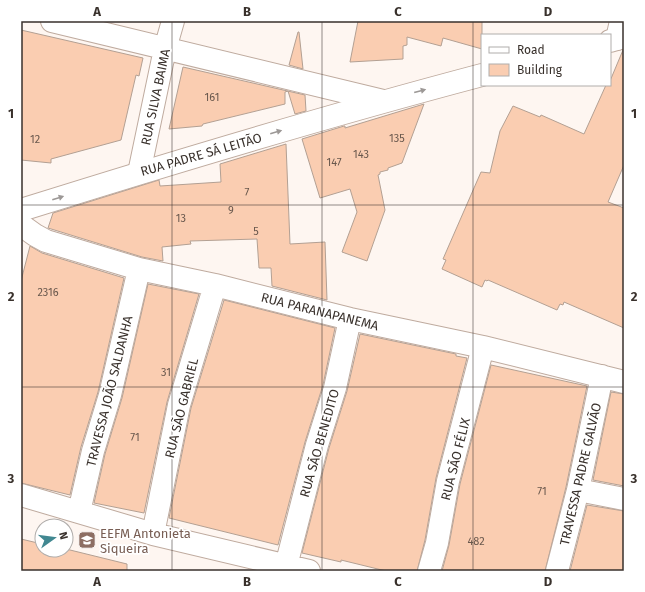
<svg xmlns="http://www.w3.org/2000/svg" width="645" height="592" viewBox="0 0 645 592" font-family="'Fira Sans',sans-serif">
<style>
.building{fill:#facdb1;stroke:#b3a093}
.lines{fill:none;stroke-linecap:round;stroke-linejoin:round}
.minor-casing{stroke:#bfab9f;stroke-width:24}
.secondary-casing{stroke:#bfab9f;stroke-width:24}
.minor{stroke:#fff;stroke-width:22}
.secondary{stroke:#fff;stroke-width:22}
.oneway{fill:#9c9896}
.grid{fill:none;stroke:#39312c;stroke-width:1;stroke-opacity:0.55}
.labels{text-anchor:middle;stroke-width:3.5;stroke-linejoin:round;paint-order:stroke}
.number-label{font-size:11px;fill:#69584d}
.street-label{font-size:13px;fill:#39312c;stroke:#fff}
.education-label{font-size:13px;fill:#785e54;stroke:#fff;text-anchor:start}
.neatline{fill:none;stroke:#39312c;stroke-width:1.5}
.grid-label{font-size:13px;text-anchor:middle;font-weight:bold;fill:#39312c}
</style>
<rect width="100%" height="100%" fill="#fef6f1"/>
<!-- building -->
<path class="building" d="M 358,21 L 482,21 L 482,49 L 443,38 L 441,46 L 407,37 L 407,45 L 403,46 L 403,59 L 350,62 Z
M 21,30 L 143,58 L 139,76 L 136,75 L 121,140 L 51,159 L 51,163 L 21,160 Z
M 298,32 L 299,32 L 303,69 L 289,65 Z
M 623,50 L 624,50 L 624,165 L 608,202 L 624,208 L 624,328 L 564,302 L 563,305 L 560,304 L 557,310 L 488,280 L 487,281 L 485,280 L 482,287 L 442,269 L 446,260 L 443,259 L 481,172 L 490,173 L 500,131 L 513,106 L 540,117 L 541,115 L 584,134 L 606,85 L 610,85 L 610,81 Z
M 183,67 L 305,95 L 306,111 L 295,114 L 288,91 L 285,92 L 285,104 L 203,124 L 202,126 L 169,129 Z
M 424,104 L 402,163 L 388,168 L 388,170 L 380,172 L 380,174 L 378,175 L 385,210 L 367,261 L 342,252 L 357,212 L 350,189 L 320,198 L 302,139 L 344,126 L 345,126 L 345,128 Z
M 286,144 L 290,244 L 325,242 L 327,300 L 272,286 L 271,268 L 259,268 L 257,239 L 190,241 L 191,244 L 162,247 L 163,261 L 142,257 L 48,228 L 53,213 L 159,180 L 160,186 L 221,182 L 220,164 Z
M 30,246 L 42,253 L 124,278 L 98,392 L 81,447 L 70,495 L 21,483 L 21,281 Z
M 148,284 L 199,294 L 167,402 L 144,513 L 94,503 L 105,454 L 122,398 Z
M 224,300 L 335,328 L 323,385 L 305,442 L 278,545 L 169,518 L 191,408 Z
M 360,334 L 456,354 L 456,356 L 467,358 L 436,478 L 425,540 L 417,571 L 386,571 L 341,560 L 341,562 L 302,553 L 329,448 L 347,391 Z
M 491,365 L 587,386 L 566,487 L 545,571 L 442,571 L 449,545 L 460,484 Z
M 611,392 L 624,394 L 624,486 L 593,480 Z
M 587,505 L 624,511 L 624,571 L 570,571 Z
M 21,539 L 42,544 L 42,550 L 66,549 L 127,564 L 127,571 L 21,571 Z"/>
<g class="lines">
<defs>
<path id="minor" d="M 52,21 L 383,101
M 617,39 L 621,21
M 139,173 L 165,49 L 173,21
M 21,225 L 35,235 L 46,241 L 139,269 L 215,285 L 350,319 L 483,347 L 624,382
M 578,490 L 624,499
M 21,495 L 153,534 L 309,571
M 79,512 L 93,451 L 110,395 L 139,269
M 153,534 L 179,405 L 215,285
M 286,566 L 317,445 L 335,388 L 350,319
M 429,571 L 437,543 L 448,481 L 483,347
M 557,571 L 578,490 L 602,376"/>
<path id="secondary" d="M 610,41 L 624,37
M 21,210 C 174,162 327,116 482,75"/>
</defs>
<!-- minor casing -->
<use href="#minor" class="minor-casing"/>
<!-- secondary casing -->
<use href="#secondary" class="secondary-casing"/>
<!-- minor -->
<use href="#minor" class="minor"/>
<!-- secondary -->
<use href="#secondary" class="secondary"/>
</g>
<!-- one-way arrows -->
<defs><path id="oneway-solid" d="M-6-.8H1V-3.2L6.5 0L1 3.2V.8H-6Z"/></defs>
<g class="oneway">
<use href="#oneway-solid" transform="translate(420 91) rotate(-15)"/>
<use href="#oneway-solid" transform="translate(276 132) rotate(-16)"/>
<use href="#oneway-solid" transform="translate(58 198) rotate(-18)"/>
</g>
<!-- grid -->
<path class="grid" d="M 172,21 L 172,571M 322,21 L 322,571M 473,21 L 473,571M 21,205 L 624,205M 21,387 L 624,387"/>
<!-- icons -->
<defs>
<symbol id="school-square" viewBox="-11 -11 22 22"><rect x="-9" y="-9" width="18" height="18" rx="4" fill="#8d6e63" stroke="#fff"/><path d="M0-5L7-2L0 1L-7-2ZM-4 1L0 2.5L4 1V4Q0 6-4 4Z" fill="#fff"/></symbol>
</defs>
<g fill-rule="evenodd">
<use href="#school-square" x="77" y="530" width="20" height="20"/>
</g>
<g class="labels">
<!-- number labels -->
<g class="number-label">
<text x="212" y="101">161</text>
<text x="397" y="142">135</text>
<text x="35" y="143">12</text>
<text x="361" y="158">143</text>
<text x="334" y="166">147</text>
<text x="247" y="196">7</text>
<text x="231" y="214">9</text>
<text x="181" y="222">13</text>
<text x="256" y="235">5</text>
<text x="48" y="296">2316</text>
<text x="166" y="376">31</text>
<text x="135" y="441">71</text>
<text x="542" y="495">71</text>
<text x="476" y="545">482</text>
</g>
<!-- street labels -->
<g class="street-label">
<text transform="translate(155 97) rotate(-78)" y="5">RUA SILVA BAIMA</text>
<text transform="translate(201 154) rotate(-16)" y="5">RUA PADRE SÁ LEITÃO</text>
<text transform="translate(320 311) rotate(14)" y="5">RUA PARANAPANEMA</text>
<text transform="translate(109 391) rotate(-76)" y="5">TRAVESSA JOÃO SALDANHA</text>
<text transform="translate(181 408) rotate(-76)" y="5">RUA SÃO GABRIEL</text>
<text transform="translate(319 443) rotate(-74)" y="5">RUA SÃO BENEDITO</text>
<text transform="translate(455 459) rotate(-76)" y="5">RUA SÃO FÉLIX</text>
<text transform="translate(580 474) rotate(-77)" y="5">TRAVESSA PADRE GALVÃO</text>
</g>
<!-- education labels -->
<g class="education-label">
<text x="100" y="538">EEFM Antonieta<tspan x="100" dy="15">Siqueira</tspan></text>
</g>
</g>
<!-- border -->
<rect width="645" height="592" fill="none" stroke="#ffffff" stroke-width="44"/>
<!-- legend -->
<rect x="481" y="34" width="130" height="52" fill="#ffffff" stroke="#b0adab"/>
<rect x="489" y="47" width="20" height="6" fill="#ffffff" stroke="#b0adab"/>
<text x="517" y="54" font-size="12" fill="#39312c">Road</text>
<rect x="489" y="64" width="20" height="12" fill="#facdb1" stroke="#b0adab"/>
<text x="517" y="74" font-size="12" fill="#39312c">Building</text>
<!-- north arrow -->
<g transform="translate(54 538) rotate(76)"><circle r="19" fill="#ffffff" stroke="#b0adab"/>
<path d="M0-3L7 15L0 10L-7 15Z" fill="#418891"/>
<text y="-6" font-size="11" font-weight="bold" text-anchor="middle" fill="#39312c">N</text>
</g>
<rect x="22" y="22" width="601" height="548" class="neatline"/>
<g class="grid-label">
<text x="97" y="16">A</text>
<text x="247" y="16">B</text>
<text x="398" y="16">C</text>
<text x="548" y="16">D</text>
<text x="11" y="118">1</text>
<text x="634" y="118">1</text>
<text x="11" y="301">2</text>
<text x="634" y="301">2</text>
<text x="11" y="483">3</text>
<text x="634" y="483">3</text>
<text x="97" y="586">A</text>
<text x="247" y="586">B</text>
<text x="398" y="586">C</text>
<text x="548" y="586">D</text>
</g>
</svg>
